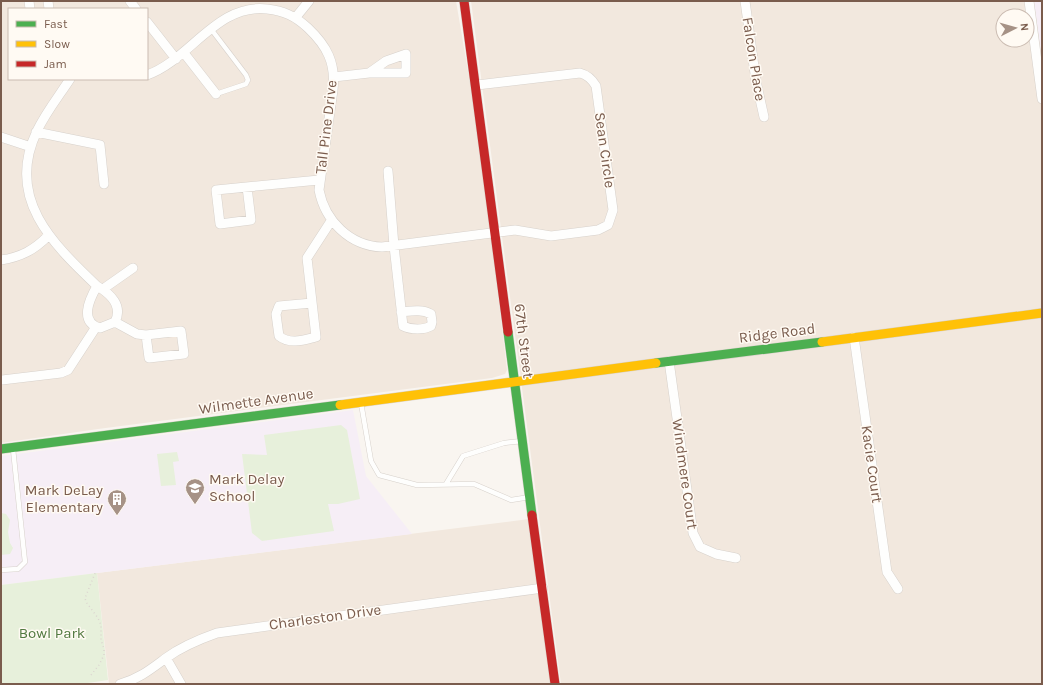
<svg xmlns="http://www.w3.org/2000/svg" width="1043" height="685" viewBox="0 0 1043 685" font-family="Karla,sans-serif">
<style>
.residential{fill:#f2e8de;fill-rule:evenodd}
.education{fill:#f6eef6}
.green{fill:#e7f0db}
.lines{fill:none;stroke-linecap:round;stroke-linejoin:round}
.lane-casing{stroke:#d7d1cb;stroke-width:5.5}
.street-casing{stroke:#d7d1cb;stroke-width:10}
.fast-casing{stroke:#d9d2cb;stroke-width:10}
.slow-casing{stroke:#d9d2cb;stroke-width:10}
.jam-casing{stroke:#d9d2cb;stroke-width:10}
.path{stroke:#dcd5d0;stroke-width:1.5;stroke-dasharray:1 3;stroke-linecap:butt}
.lane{stroke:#fefefd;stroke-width:4.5}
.street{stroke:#fefefd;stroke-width:9}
.fast{stroke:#4caf50;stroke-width:9}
.slow{stroke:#ffc107;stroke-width:9}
.jam{stroke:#c62828;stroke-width:9}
.labels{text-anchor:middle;stroke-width:3;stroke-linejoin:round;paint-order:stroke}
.street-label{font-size:15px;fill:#7a5c4d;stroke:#fffaf3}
.poi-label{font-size:15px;fill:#7a5c4d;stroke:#fffaf3;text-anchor:start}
.park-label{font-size:15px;fill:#537a41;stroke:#fffaf3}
</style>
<rect width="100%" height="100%" fill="#f9f5f0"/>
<!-- residential -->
<path class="residential" d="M 1,1 L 456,1 L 479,136 L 507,370 L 505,374 L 492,378 L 98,429 L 1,443 ZM 9,9 L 147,9 L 147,79 L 9,79 Z
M 471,1 L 1034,1 L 1042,59 L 1042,684 L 561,684 ZM 1003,16 L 1027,16 L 1027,40 L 1003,40 Z
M 529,519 L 551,684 L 109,684 L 97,573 Z"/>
<!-- education -->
<path class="education" d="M 1034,1 L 1042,1 L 1042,59 Z
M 353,410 L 366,476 L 412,534 L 1,585 L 1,456 Z"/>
<!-- green -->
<path class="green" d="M 341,425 L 347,430 L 360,499 L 338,504 L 328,504 L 334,531 L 262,541 L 252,533 L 242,454 L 267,455 L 264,435 Z
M 177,452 L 179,461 L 173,462 L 176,485 L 161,486 L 157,454 Z
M 1,513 L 6,514 L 10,520 L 8,532 L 10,543 L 13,548 L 10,554 L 1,555 Z
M 97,573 L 108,680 L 81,684 L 1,684 L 1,585 Z"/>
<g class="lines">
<defs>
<path id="lane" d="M 211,29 L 246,75 L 248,80 L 246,84 L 216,94
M 361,403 L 371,461 L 379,475 L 417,485 L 474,484 L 511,500 L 530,497
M 446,484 L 463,456 L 504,443 L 522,441
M 1,570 L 18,569 L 25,562 L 13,449"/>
<path id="street" d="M 29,1 L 30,9
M 48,1 L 49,9
M 130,1 L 136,9
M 745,1 L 756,81 L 764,117
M 1029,1 L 1042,99
M 296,17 L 309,1
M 147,22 L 176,59
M 184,53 L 216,94
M 147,75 C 190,60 217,3 267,9 C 284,11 295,16 308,28 C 327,46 336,63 333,90 L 319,190 C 325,221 350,246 382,247 L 515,230 L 551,236 L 598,230 L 608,225 L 613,210 L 596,86 C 592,79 588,75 580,73 L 477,85
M 334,77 L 369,73 L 406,73 L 406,54 L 386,61 L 369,73
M 70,79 C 59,96 46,112 37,131 C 5,198 52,243 97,286 C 89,300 79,322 100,328 L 115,322 C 123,306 111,294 97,286
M 36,132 L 100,145 L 104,184
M 1,137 L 31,147
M 388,171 L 394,246 L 403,326 C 411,330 424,330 431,326 L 432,322 L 431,314 C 422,309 411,311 401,312
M 247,187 L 251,220 L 220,224 L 216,190 L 319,180
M 1,260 C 21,257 34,250 48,236
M 103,289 L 133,268
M 312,303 L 279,306 L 276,314 L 279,336 C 290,345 304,340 316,337 L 307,258 L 331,221
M 115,322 L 137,334 L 146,335 L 181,331 L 184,354 L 149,358 L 146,335
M 854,337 L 887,572 L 898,589
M 669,361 L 693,533 L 700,547 L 716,554 L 736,558
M 2,380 L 61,373 L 68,370 L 96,327
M 166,658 L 181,684
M 120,684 C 139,679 151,669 166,658 C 181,647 200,639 217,633 L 543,588"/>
<path id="fast" d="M 508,332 L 532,515
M 656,363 L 822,342
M 1,449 L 340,405"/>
<path id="slow" d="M 822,342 L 1042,313
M 340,405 L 656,363"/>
<path id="jam" d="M 464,1 L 508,332
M 532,515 L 555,684"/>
</defs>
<!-- lane casing -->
<use href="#lane" class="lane-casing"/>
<!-- street casing -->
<use href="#street" class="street-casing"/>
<!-- fast casing -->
<use href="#fast" class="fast-casing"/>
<!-- slow casing -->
<use href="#slow" class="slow-casing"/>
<!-- jam casing -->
<use href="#jam" class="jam-casing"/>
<!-- path -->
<path class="path" d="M 91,675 L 99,665 L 104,655 L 104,649 L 101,640 L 101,625 L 98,618 L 86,602 L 85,598 L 96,571"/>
<!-- lane -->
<use href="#lane" class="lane"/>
<!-- street -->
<use href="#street" class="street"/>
<!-- fast -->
<use href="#fast" class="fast"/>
<!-- slow -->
<use href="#slow" class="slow"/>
<!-- jam -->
<use href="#jam" class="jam"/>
</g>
<!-- icons -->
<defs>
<symbol id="school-pin" viewBox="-11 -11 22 30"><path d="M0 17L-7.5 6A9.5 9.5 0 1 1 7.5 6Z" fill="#a69286" stroke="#fffaf3"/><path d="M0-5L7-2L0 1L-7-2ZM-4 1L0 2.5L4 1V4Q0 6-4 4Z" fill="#fff"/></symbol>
<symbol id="building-pin" viewBox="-11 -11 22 30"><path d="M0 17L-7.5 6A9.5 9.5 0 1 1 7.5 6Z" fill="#a69286" stroke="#fffaf3"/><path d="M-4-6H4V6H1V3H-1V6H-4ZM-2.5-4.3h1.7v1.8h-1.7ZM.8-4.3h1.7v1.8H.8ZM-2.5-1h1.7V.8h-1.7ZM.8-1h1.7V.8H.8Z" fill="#fff"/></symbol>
</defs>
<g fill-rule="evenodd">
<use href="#school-pin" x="184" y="477" width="22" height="30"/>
<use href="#building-pin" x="106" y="488" width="22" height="30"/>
</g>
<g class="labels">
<!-- street labels -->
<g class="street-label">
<text transform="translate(754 59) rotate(81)" y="5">Falcon Place</text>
<text transform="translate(326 127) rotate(-83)" y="5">Tall Pine Drive</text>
<text transform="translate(605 150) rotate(82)" y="5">Sean Circle</text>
<text transform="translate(777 333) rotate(-7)" y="5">Ridge Road</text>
<text transform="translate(524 341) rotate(83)" y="5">67th Street</text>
<text transform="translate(256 401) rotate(-8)" y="5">Wilmette Avenue</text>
<text transform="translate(872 464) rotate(82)" y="5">Kacie Court</text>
<text transform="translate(685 474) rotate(82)" y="5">Windmere Court</text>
<text transform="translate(325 617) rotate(-8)" y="5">Charleston Drive</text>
</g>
<!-- poi labels -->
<g class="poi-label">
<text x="209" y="484">Mark Delay<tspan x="209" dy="17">School</tspan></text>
<text x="103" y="495" text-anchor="end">Mark DeLay<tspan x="103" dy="17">Elementary</tspan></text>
</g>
<!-- park labels -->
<g class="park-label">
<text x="52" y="638">Bowl Park</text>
</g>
</g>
<!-- border -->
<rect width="1043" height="685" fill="none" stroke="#7a5c4d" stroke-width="4"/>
<!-- legend -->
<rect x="8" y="8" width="140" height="72" fill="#fffaf3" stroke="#cabbb1"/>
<rect x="16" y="21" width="20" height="6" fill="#4caf50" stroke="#cabbb1"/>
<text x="44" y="28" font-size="12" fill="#7a5c4d">Fast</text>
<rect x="16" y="41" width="20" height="6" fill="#ffc107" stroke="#cabbb1"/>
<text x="44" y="48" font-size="12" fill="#7a5c4d">Slow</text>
<rect x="16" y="61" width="20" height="6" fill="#c62828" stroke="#cabbb1"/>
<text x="44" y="68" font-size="12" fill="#7a5c4d">Jam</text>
<!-- north arrow -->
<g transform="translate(1015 28) rotate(84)"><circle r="19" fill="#fffaf3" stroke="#cabbb1"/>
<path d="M0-3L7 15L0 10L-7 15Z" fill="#a69286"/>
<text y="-6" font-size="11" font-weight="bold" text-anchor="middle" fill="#7a5c4d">N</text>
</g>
</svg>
